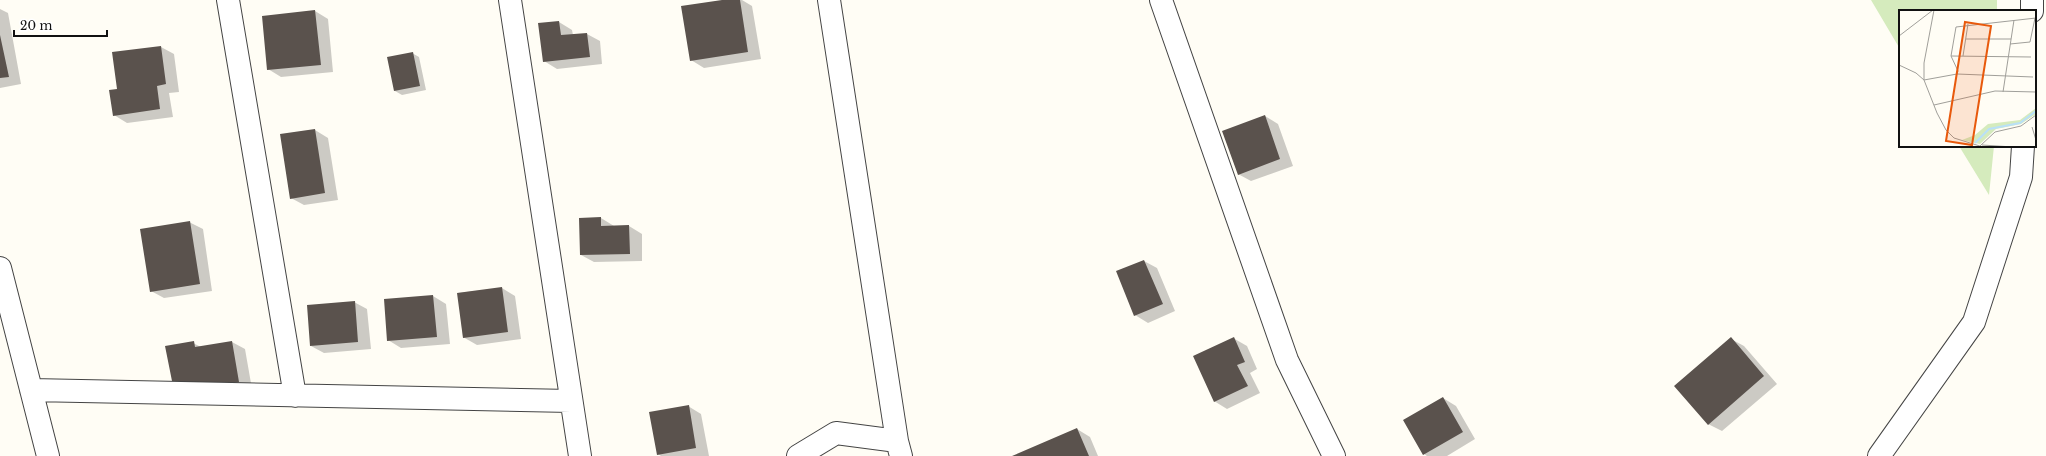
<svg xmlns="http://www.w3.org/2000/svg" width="2046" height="456" viewBox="0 0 2046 456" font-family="'Libre Baskerville',serif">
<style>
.green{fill:#d5ebbd}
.shadow{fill:#0003}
.building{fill:#5a524d}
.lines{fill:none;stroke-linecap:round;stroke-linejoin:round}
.minor-casing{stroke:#444;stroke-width:24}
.tertiary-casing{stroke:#444;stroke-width:24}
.minor{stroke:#fff;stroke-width:22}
.tertiary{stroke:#fff;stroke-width:22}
.inset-river{fill:none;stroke:#b9e0f7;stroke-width:2}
.inset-road{fill:none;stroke:#a09f9a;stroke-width:1}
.view{fill:#e8590c;fill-opacity:0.15;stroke:#e8590c;stroke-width:2}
.inset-edge{fill:none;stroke:#111;stroke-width:2}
</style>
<rect width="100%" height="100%" fill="#fffdf5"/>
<!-- green -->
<path class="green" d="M 1871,0 L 1997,0 L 1997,11 L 1900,11 L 1900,49 Z
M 1959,146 L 1994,146 L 1989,195 Z"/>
<!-- shadow -->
<path class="shadow" d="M 728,0 L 742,0 L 752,6 L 761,59 L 704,68 L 691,60 Z
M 0,9 L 8,13 L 21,84 L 0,88 Z
M 315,11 L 328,19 L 333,72 L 281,77 L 268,69 Z
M 559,22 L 572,30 L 573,35 L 587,34 L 600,41 L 602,64 L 557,69 L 544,61 L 540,24 Z
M 161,47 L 174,54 L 179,92 L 169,93 L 173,117 L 127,123 L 114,115 L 118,90 Z
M 412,53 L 419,57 L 426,90 L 402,95 L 395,91 Z
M 1265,116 L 1278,124 L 1293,166 L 1251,181 L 1238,174 Z
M 315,130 L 328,138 L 338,200 L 304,205 L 291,198 Z
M 601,218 L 614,226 L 629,226 L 642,234 L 642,261 L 594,262 L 581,255 Z
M 189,222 L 203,229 L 212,291 L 164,298 L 151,291 Z
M 1144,261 L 1157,268 L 1175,311 L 1148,323 L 1135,315 Z
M 502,288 L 515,296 L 521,339 L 477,345 L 463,337 L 458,293 Z
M 433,296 L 446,304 L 450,344 L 401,348 L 388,340 L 386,300 Z
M 354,302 L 367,309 L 371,349 L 324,353 L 311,346 Z
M 1233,338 L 1247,346 L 1257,369 L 1250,373 L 1260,393 L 1227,409 L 1214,401 Z
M 1731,339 L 1744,346 L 1777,384 L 1722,431 L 1708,424 Z
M 232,342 L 245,349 L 252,389 L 173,386 L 193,343 L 201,347 Z
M 1443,398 L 1456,406 L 1475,439 L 1447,456 L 1427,456 L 1424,454 Z
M 688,406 L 701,414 L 709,456 L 661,456 L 658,454 Z
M 1077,429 L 1090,437 L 1098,456 L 1015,456 Z"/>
<!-- building -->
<path class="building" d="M 722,0 L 740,0 L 748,52 L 690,61 L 681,6 Z
M 315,10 L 321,65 L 267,70 L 262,16 Z
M 559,21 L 561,35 L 587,33 L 590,57 L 543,62 L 538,23 Z
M 0,35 L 9,77 L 0,78 Z
M 161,46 L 166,84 L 157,86 L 160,109 L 113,116 L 109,90 L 117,89 L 112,52 Z
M 413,52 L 420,86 L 394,91 L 387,57 Z
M 1265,115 L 1280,159 L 1238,175 L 1222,131 Z
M 315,129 L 325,193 L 290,199 L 280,134 Z
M 601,217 L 601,226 L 629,225 L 630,254 L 580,255 L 579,218 Z
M 190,221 L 200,284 L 150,292 L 140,229 Z
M 1144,260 L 1163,304 L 1134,316 L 1116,271 Z
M 502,287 L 508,332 L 463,338 L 457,293 Z
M 433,295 L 437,337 L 387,341 L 384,299 Z
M 355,301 L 358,342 L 310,346 L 307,305 Z
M 1234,337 L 1245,362 L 1237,365 L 1248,386 L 1214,402 L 1193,356 Z
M 1731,337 L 1764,376 L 1708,425 L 1674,386 Z
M 194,341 L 195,347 L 232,341 L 239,382 L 186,391 L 173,386 L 165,346 Z
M 1443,397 L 1463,432 L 1423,455 L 1403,420 Z
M 689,405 L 696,448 L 657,455 L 649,412 Z
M 1077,428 L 1089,456 L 1012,456 Z"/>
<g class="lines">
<defs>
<path id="minor" d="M 228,0 L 295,396
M 510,0 L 580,456
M 829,0 L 897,441 L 901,456
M 1161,0 L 1287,360 L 1334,456
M 0,268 L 48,456
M 31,390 L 571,401
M 798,456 L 836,433 L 897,441"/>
<path id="tertiary" d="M 2032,11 L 2032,0
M 1879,456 L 1974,322 L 2021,177 L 2023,146"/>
</defs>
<!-- minor casing -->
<use href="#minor" class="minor-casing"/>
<!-- tertiary casing -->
<use href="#tertiary" class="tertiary-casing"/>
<!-- minor -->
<use href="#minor" class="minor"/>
<!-- tertiary -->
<use href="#tertiary" class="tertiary"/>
</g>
<!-- overview -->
<g transform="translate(1899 10)">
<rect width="137" height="137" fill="#fffdf5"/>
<path d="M 137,98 L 137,104 L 122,114 L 97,119 L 81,134 L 63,130 L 76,125 L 89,114 L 121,110 Z" fill="#d5ebbd"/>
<path class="inset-river" d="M 76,133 L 90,119 L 121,113 L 137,101"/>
<path class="inset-road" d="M 35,0 L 25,53 L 25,70 L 58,64 L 134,67M 0,26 L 34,0M 67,29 L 112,29M 111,34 L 131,32 L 136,8M 52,46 L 132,47M 64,46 L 69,14M 0,55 L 17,63 L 25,70 L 38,103 L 47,120 L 55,128 L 84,137M 58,64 L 59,61 L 52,46 L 57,17 L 137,8M 104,82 L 115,10M 35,95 L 96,81 L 137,82M 133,117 L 137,130M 83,135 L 114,137M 81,136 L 96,122 L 122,116 L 137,105"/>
<path class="view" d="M 66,12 L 92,16 L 73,135 L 47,131 Z"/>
<rect width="137" height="137" class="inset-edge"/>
</g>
<!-- scale -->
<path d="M14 30v6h93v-6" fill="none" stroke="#111111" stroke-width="2"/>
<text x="20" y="30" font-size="12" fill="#111111" stroke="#ffffff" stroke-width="3" paint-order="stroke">20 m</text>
</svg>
